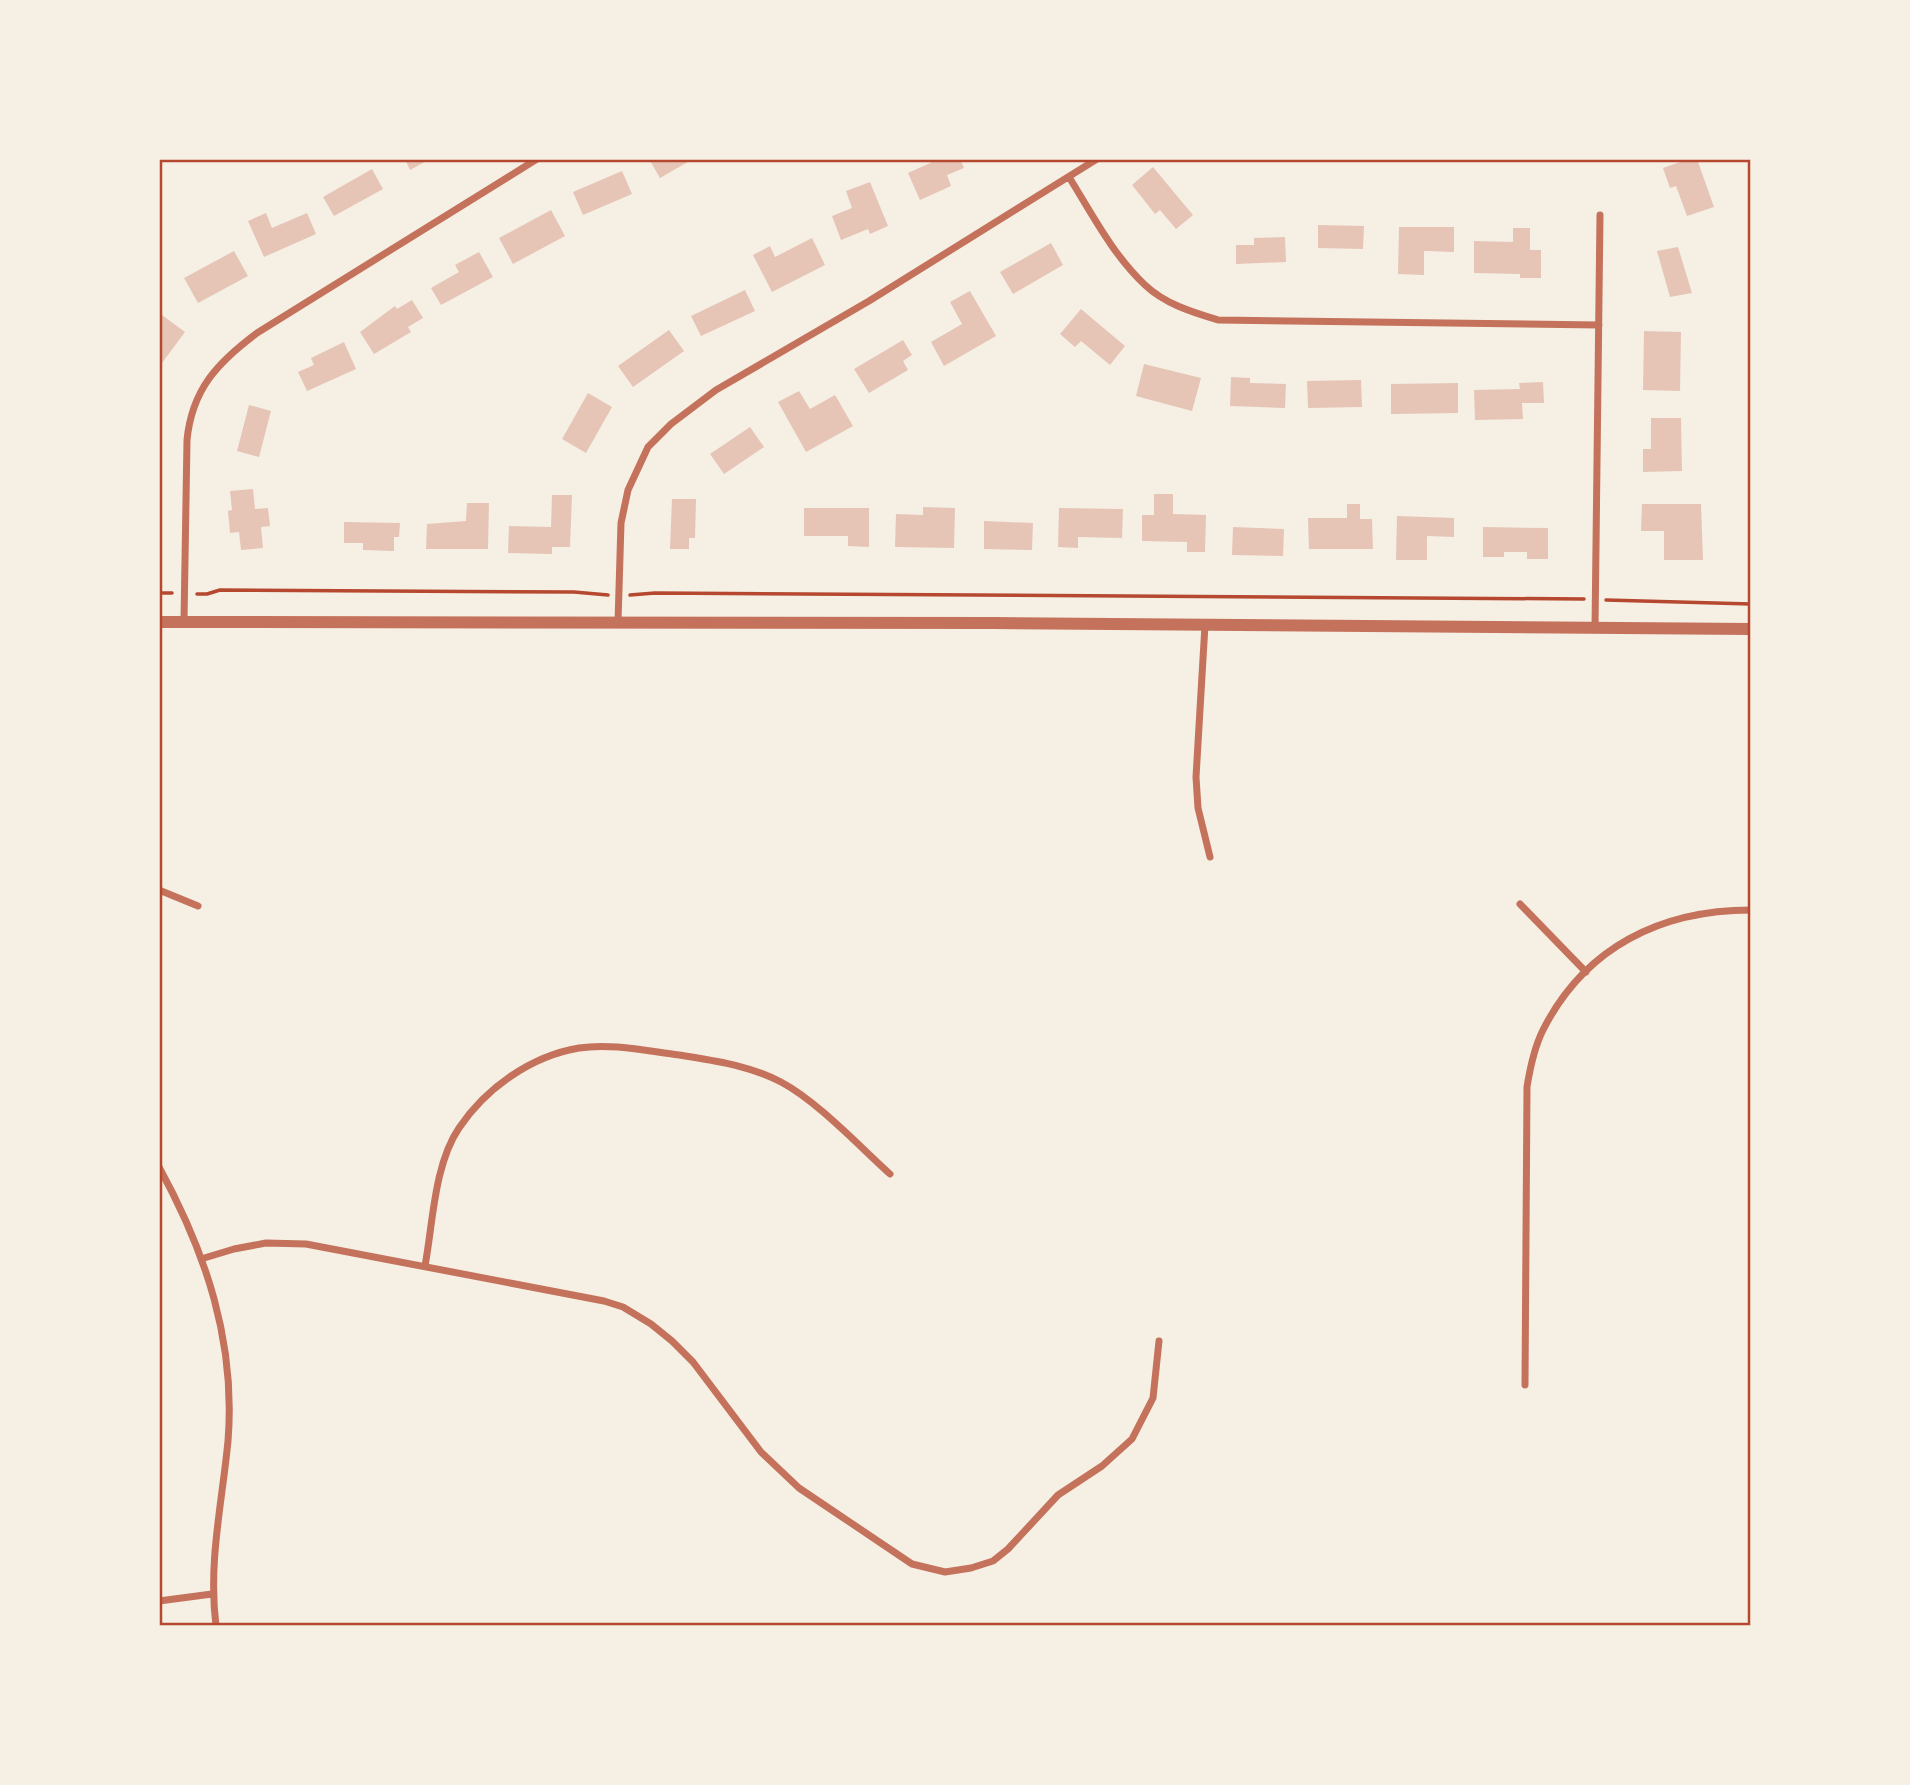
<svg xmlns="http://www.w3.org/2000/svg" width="1910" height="1785" viewBox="0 0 1910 1785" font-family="'Sofia Sans Condensed',sans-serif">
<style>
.building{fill:#e6c5b7}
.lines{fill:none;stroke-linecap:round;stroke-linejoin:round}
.path{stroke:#b5482f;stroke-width:3.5}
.minor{stroke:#c5725c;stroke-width:7}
.tertiary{stroke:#c5725c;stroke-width:12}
.neatline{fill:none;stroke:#b5482f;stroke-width:2.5}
</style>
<rect width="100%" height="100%" fill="#f6efe4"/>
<!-- building -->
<path class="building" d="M 405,159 L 430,159 L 410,170 Z
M 649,159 L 693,159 L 660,178 Z
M 939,159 L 960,159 L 964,168 L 947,175 L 951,186 L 920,200 L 908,173 Z
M 1689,159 L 1697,159 L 1714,207 L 1687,216 L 1676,186 L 1670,188 L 1663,168 Z
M 1153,167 L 1193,215 L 1176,229 L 1160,210 L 1155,214 L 1132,185 Z
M 372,169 L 383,189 L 334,216 L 323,197 Z
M 622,171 L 632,194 L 583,215 L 573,192 Z
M 870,182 L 888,226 L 870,234 L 868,229 L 841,240 L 832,216 L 852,208 L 846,191 Z
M 551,210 L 565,236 L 513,264 L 499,238 Z
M 266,213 L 272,228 L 307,213 L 316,234 L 264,257 L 248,221 Z
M 1318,225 L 1364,226 L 1363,249 L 1318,248 Z
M 1399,227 L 1454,227 L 1454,252 L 1424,251 L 1424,275 L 1398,274 Z
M 1513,228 L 1530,228 L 1530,250 L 1541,250 L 1541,278 L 1520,278 L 1520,274 L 1474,273 L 1474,241 L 1513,242 Z
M 1285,237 L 1286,262 L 1236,264 L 1236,245 L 1254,245 L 1254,238 Z
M 812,238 L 825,265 L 772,292 L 753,255 L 770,246 L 775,257 Z
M 1051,243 L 1063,265 L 1013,294 L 1000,272 Z
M 1678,247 L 1692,293 L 1670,297 L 1657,251 Z
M 234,251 L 248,276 L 198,303 L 184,278 Z
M 479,252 L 493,277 L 441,305 L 431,288 L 459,272 L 455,265 Z
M 745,290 L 755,311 L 701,336 L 691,316 Z
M 970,291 L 996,336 L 944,366 L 931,342 L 962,324 L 950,302 Z
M 412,300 L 423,318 L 408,327 L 411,332 L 374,354 L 360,332 L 395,306 L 397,309 Z
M 1081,309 L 1125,346 L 1110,365 L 1081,341 L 1075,347 L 1060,334 Z
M 162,315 L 185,332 L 159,367 L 159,319 Z
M 669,330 L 684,351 L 633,387 L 618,366 Z
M 1644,331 L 1681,332 L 1680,391 L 1643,390 Z
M 903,340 L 912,355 L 903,361 L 908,370 L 869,393 L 854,369 Z
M 344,342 L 356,369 L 307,391 L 298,372 L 314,365 L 311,358 Z
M 1144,364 L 1201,378 L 1192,411 L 1136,396 Z
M 1231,377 L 1250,378 L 1250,383 L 1286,384 L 1285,408 L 1230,406 Z
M 1361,380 L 1362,407 L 1308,408 L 1307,381 Z
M 1543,382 L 1544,403 L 1522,403 L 1523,419 L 1475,420 L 1474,390 L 1520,389 L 1519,383 Z
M 1458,383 L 1458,413 L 1391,414 L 1391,384 Z
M 799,391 L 810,409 L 835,395 L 853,426 L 806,452 L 778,402 Z
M 588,393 L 612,407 L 586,453 L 562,439 Z
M 249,405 L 271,411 L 259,457 L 237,451 Z
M 1651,418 L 1681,418 L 1682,471 L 1643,472 L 1643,449 L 1651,449 Z
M 750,427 L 764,447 L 724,474 L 710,454 Z
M 253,489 L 255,509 L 268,508 L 270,526 L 261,527 L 263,548 L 241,550 L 239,532 L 230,533 L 228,511 L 232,510 L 230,491 Z
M 1154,494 L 1173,494 L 1173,514 L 1206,515 L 1205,552 L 1187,552 L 1187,542 L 1142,541 L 1142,515 L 1154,515 Z
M 552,495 L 572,495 L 570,547 L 552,547 L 552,554 L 508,553 L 509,526 L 551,527 Z
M 672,499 L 696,499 L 695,538 L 689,538 L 689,549 L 670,549 Z
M 467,503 L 489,503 L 488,549 L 426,549 L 427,524 L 466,521 Z
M 1347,504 L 1360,504 L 1360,519 L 1372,519 L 1373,549 L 1309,549 L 1308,518 L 1347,518 Z
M 1642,504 L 1701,504 L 1703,560 L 1664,560 L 1664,531 L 1641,531 Z
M 923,507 L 955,508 L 954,548 L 895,547 L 896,514 L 923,515 Z
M 804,508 L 869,508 L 869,547 L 848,546 L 848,536 L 804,536 Z
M 1059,508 L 1123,509 L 1122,538 L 1078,537 L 1078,548 L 1058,547 Z
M 1397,516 L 1454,518 L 1454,537 L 1427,536 L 1427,560 L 1396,560 Z
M 984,521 L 1033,523 L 1032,550 L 984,549 Z
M 344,522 L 400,523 L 399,537 L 394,537 L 394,551 L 363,550 L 363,543 L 344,543 Z
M 1233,527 L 1284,529 L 1283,556 L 1232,555 Z
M 1483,527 L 1548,528 L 1548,559 L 1527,559 L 1527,552 L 1504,552 L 1504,557 L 1483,557 Z"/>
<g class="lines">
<!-- path -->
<path class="path" d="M 159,593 L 172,593
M 197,594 L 207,594 L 220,590 L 574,592 L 608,595
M 630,595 L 655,593 L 1584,599
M 1606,600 L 1751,604"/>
<!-- minor -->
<path class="minor" d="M 1069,177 C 1092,214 1113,255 1145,285 C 1165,304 1192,312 1218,320 L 1599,325
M 184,621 L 187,440 C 192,389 218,362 257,333 L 537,159
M 618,622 L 621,523 L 628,490 L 648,447 L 671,424 L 716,390 L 869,301 L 1097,159
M 1205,625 L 1196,777 L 1198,808 L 1210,857
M 1595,628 L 1600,215
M 159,890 L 198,906
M 1520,904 L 1586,972
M 159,1167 C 206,1253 236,1342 228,1441 C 222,1504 208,1562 216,1626
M 201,1259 L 234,1249 L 266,1243 L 306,1244 L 604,1301 L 623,1307 L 651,1324 L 672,1341 L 693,1362 L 761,1452 L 799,1488 L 912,1564 L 945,1572 L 971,1568 L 993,1561 L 1008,1549 L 1058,1495 L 1102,1466 L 1132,1439 L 1153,1398 L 1159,1341
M 425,1266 C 433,1223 434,1165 459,1128 C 486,1088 531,1056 579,1048 C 611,1043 647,1051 679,1055 C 715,1061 748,1065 781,1082 C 817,1101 859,1146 890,1174
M 1525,1385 L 1527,1087 C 1530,1068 1534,1048 1543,1030 C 1585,947 1661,910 1751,910
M 159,1601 L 212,1594"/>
<!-- tertiary -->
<path class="tertiary" d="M 159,622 L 993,623 L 1751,629"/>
</g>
<!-- border -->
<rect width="1910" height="1785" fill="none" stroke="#f6efe4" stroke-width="322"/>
<rect x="161" y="161" width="1588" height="1463" class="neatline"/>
</svg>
